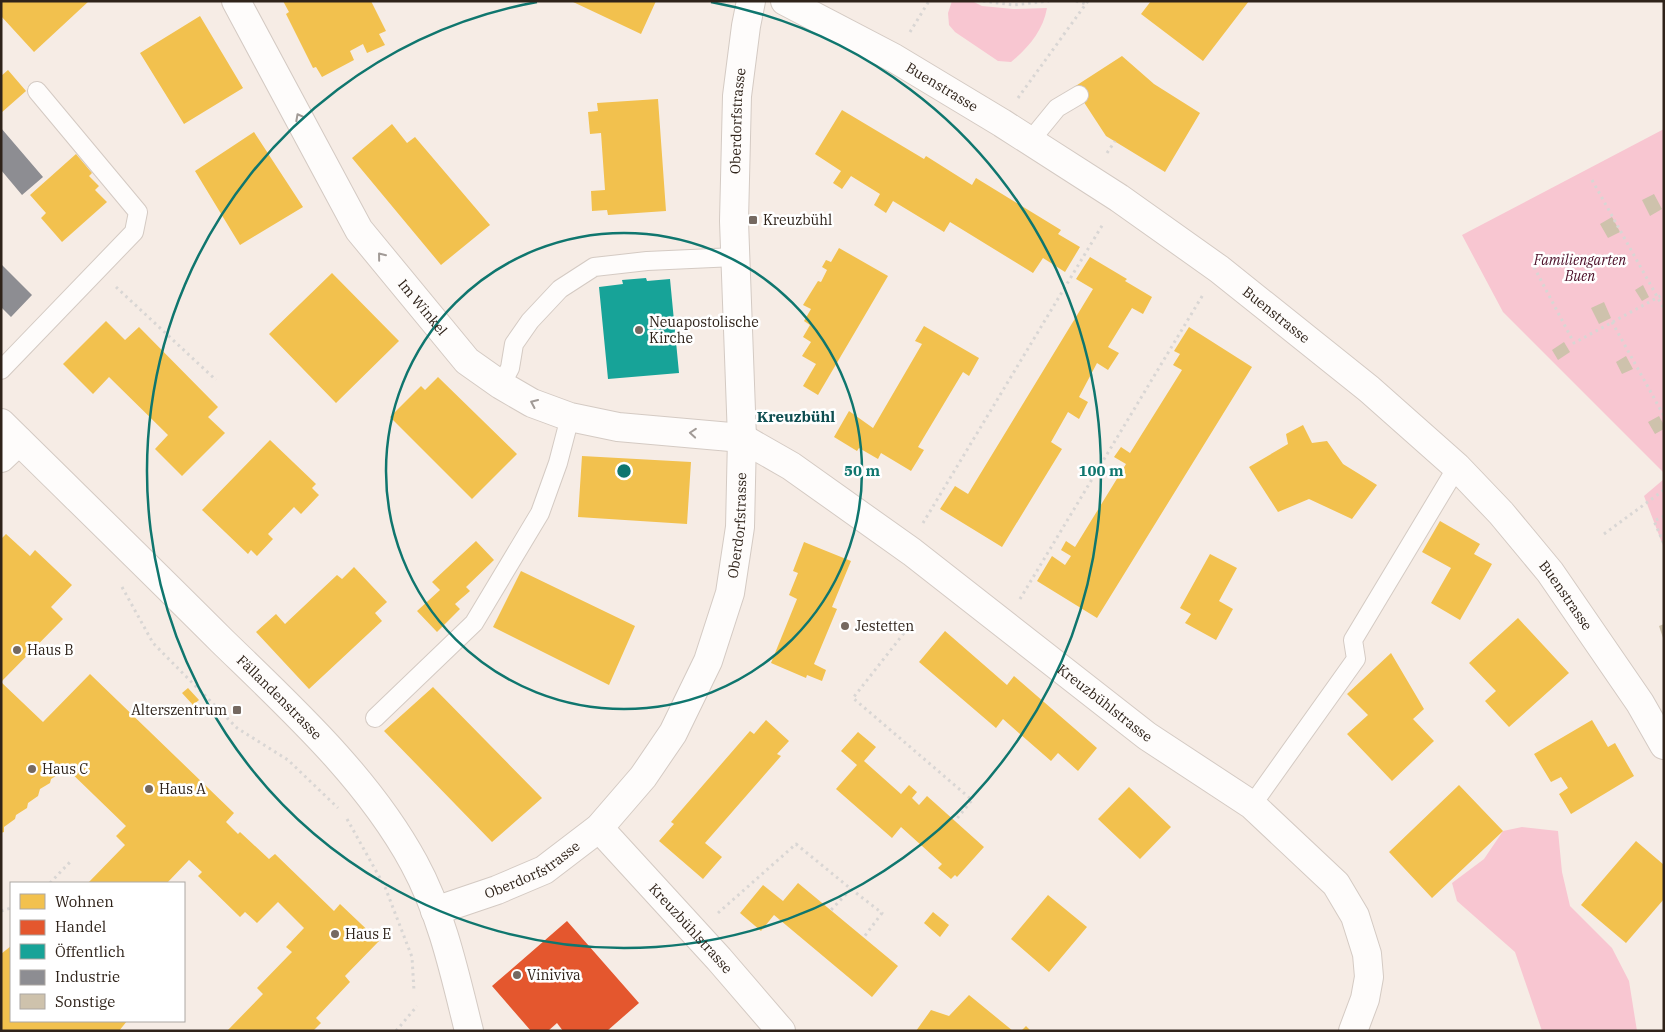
<svg xmlns="http://www.w3.org/2000/svg" width="1665" height="1032" viewBox="0 0 1665 1032" font-family="'IBM Plex Serif',serif">
<style>
.green{fill:#f8c6d1}
.homes{fill:#f2c14e}
.shops{fill:#e4572e}
.public{fill:#17a398}
.industry{fill:#8d8d92}
.building{fill:#cec2ac}
.lines{fill:none;stroke-linecap:round;stroke-linejoin:round}
.lane-casing{stroke:#d4cac3;stroke-width:20}
.street-casing{stroke:#d4cac3;stroke-width:30}
.secondary-casing{stroke:#d4cac3;stroke-width:30}
.path{stroke:#d9d6d4;stroke-width:3;stroke-dasharray:2.5 4;stroke-linecap:butt}
.lane{stroke:#fefcfb;stroke-width:18}
.street{stroke:#fefcfb;stroke-width:28}
.secondary{stroke:#fefcfb;stroke-width:28}
.oneway{stroke:#a19a96}
.ring{fill:none;stroke:#0f766e;stroke-width:2.5}
.poi-dot{fill:#756961;stroke:#fff;stroke-width:2}
.labels{text-anchor:middle;stroke-width:5;stroke-linejoin:round;paint-order:stroke}
.street-label{font-size:14px;fill:#2f231a;stroke:#fff}
.poi-label{font-size:14px;fill:#2f231a;stroke:#fff;text-anchor:start}
.park-label{font-size:14px;font-style:italic;fill:#4d1029;stroke:#fff}
.neighbourhood-label{font-size:15px;font-weight:bold;fill:#0e4d50;stroke:#fff}
.centre{fill:#0f766e;stroke:#fff;stroke-width:2.5}
.ring-label{font-size:15px;text-anchor:middle;font-weight:bold;fill:#0f766e;stroke:#fff;stroke-width:5;stroke-linejoin:round;paint-order:stroke}
</style>
<rect width="100%" height="100%" fill="#f6ece5"/>
<!-- green -->
<path class="green" d="M 952,1 L 972,1 L 982,6 L 1013,9 L 1047,8 C 1043,31 1028,48 1011,62 L 998,61 L 955,32 L 949,25 L 948,13 Z
M 1664,129 L 1664,473 L 1503,312 L 1462,235 Z
M 1664,479 L 1664,548 L 1644,496 Z
M 1522,827 L 1558,831 L 1562,872 L 1570,906 L 1612,948 L 1629,981 L 1637,1031 L 1542,1031 L 1515,952 L 1457,901 L 1452,883 L 1484,859 L 1503,831 Z"/>
<!-- homes -->
<path class="homes" d="M 1,1 L 89,1 L 34,52 L 1,16 Z
M 283,1 L 371,1 L 386,31 L 379,34 L 385,45 L 367,53 L 363,44 L 350,51 L 354,60 L 322,77 L 316,67 L 313,68 L 286,14 L 289,12 Z
M 571,1 L 656,1 L 641,34 Z
M 1151,1 L 1249,1 L 1203,61 L 1141,14 Z
M 200,16 L 243,88 L 184,124 L 140,53 Z
M 1122,56 L 1154,84 L 1200,113 L 1165,172 L 1106,136 L 1074,87 Z
M 8,70 L 26,91 L 1,113 L 1,76 Z
M 658,99 L 666,211 L 608,215 L 607,210 L 592,211 L 591,191 L 605,190 L 601,133 L 590,134 L 588,112 L 598,111 L 597,103 Z
M 842,110 L 924,159 L 926,156 L 972,185 L 976,178 L 1061,230 L 1058,234 L 1080,247 L 1065,272 L 1043,258 L 1033,273 L 950,222 L 944,232 L 893,201 L 886,213 L 874,205 L 880,194 L 851,176 L 842,189 L 833,183 L 841,171 L 815,154 Z
M 392,124 L 407,143 L 415,137 L 490,225 L 441,265 L 352,158 Z
M 254,132 L 303,207 L 240,245 L 195,171 Z
M 76,154 L 92,173 L 89,176 L 99,186 L 95,190 L 107,202 L 62,242 L 41,218 L 46,213 L 30,195 Z
M 839,248 L 888,276 L 818,395 L 803,386 L 816,364 L 802,356 L 811,342 L 803,337 L 810,325 L 804,321 L 811,309 L 803,305 L 818,281 L 821,282 L 827,270 L 822,267 L 826,260 L 831,262 Z
M 1090,257 L 1127,279 L 1125,281 L 1152,297 L 1143,314 L 1132,308 L 1108,347 L 1119,353 L 1108,370 L 1097,363 L 1079,397 L 1088,402 L 1079,419 L 1068,412 L 1051,442 L 1062,449 L 1002,547 L 940,509 L 955,486 L 968,494 L 1093,289 L 1076,279 Z
M 332,273 L 399,341 L 336,403 L 269,334 Z
M 106,321 L 125,340 L 139,327 L 218,407 L 208,417 L 225,433 L 182,476 L 155,449 L 168,435 L 109,377 L 93,394 L 63,364 Z
M 924,326 L 979,358 L 969,376 L 963,372 L 918,447 L 924,450 L 911,471 L 881,453 L 878,459 L 859,448 L 857,451 L 834,437 L 849,411 L 873,428 L 922,344 L 915,341 Z
M 1189,327 L 1252,367 L 1097,618 L 1037,581 L 1052,556 L 1065,565 L 1071,556 L 1061,550 L 1066,541 L 1075,547 L 1126,464 L 1114,457 L 1121,447 L 1130,453 L 1182,370 L 1173,365 L 1180,354 L 1174,351 Z
M 438,377 L 517,454 L 472,499 L 390,417 L 421,386 L 425,390 Z
M 1303,425 L 1312,443 L 1327,441 L 1343,464 L 1377,485 L 1352,519 L 1309,499 L 1278,512 L 1249,467 L 1288,444 L 1286,434 Z
M 270,440 L 316,484 L 312,488 L 319,495 L 301,514 L 294,507 L 268,534 L 273,539 L 257,556 L 251,550 L 248,554 L 202,510 Z
M 582,456 L 691,462 L 687,524 L 578,517 Z
M 1440,521 L 1480,544 L 1474,554 L 1492,564 L 1460,620 L 1431,603 L 1451,568 L 1422,552 Z
M 6,534 L 30,556 L 35,550 L 72,585 L 51,607 L 63,619 L 1,682 L 43,722 L 90,674 L 234,813 L 226,822 L 238,834 L 240,832 L 269,859 L 275,854 L 334,911 L 340,904 L 379,941 L 345,976 L 350,982 L 316,1018 L 321,1023 L 313,1031 L 227,1031 L 263,994 L 257,988 L 292,952 L 286,947 L 304,928 L 278,902 L 257,923 L 245,912 L 240,917 L 198,876 L 202,872 L 189,860 L 167,883 L 88,883 L 125,845 L 116,836 L 126,826 L 63,765 L 62,772 L 51,779 L 50,783 L 40,789 L 38,796 L 28,803 L 27,808 L 16,815 L 15,819 L 4,827 L 4,832 L 1,833 L 1,539 Z
M 476,541 L 494,560 L 466,587 L 470,591 L 455,604 L 460,609 L 437,632 L 417,611 L 440,590 L 432,582 Z
M 804,542 L 851,561 L 832,607 L 837,609 L 814,664 L 826,670 L 822,681 L 807,675 L 806,678 L 771,663 L 797,599 L 789,595 L 798,573 L 793,571 Z
M 1210,554 L 1237,568 L 1219,601 L 1233,609 L 1216,640 L 1185,623 L 1191,614 L 1180,608 Z
M 354,567 L 387,602 L 375,613 L 382,621 L 309,689 L 256,632 L 276,614 L 285,624 L 337,575 L 342,579 Z
M 521,571 L 635,626 L 609,685 L 493,627 Z
M 1518,618 L 1569,673 L 1509,727 L 1485,701 L 1496,691 L 1469,663 Z
M 945,631 L 1007,685 L 1014,676 L 1097,748 L 1078,771 L 1058,753 L 1051,761 L 1003,719 L 996,728 L 919,662 Z
M 1391,653 L 1424,709 L 1413,719 L 1434,741 L 1392,781 L 1347,734 L 1368,715 L 1347,694 Z
M 433,687 L 542,798 L 492,842 L 384,731 Z
M 188,688 L 199,700 L 193,705 L 182,693 Z
M 766,720 L 789,741 L 777,754 L 781,756 L 705,843 L 722,857 L 703,879 L 659,841 L 674,824 L 671,822 L 750,731 L 754,734 Z
M 1592,720 L 1608,747 L 1615,743 L 1634,776 L 1571,814 L 1559,794 L 1568,788 L 1561,777 L 1551,782 L 1534,754 Z
M 858,732 L 876,747 L 864,761 L 901,794 L 909,785 L 917,792 L 912,798 L 919,805 L 927,796 L 984,847 L 957,877 L 955,875 L 951,879 L 938,868 L 942,864 L 901,827 L 892,838 L 836,789 L 857,765 L 841,751 Z
M 1459,785 L 1503,831 L 1432,898 L 1389,852 Z
M 1129,787 L 1171,827 L 1140,859 L 1098,819 Z
M 1636,841 L 1664,865 L 1664,899 L 1626,943 L 1581,905 Z
M 798,883 L 898,966 L 872,997 L 774,915 L 761,931 L 740,913 L 763,885 L 783,901 Z
M 1048,895 L 1087,927 L 1049,972 L 1011,939 Z
M 933,912 L 949,925 L 940,937 L 924,923 Z
M 11,946 L 11,1021 L 127,1021 L 119,1031 L 1,1031 L 1,954 Z
M 969,995 L 1013,1031 L 916,1031 L 931,1010 L 949,1016 Z
M 1026,1026 L 1031,1031 L 1021,1031 Z"/>
<!-- shops -->
<path class="shops" d="M 567,921 L 639,1003 L 607,1031 L 563,1031 L 557,1023 L 548,1031 L 531,1031 L 492,986 Z"/>
<!-- public -->
<path class="public" d="M 646,278 L 647,281 L 670,279 L 679,373 L 608,379 L 599,287 L 623,284 L 622,280 Z"/>
<!-- industry -->
<path class="industry" d="M 1,128 L 43,177 L 22,195 L 1,170 Z
M 1,264 L 32,295 L 11,317 L 1,307 Z"/>
<!-- building -->
<path class="building" d="M 1654,194 L 1662,209 L 1650,216 L 1642,200 Z
M 1612,217 L 1620,232 L 1608,238 L 1600,224 Z
M 1643,285 L 1649,297 L 1642,301 L 1635,290 Z
M 1604,302 L 1611,318 L 1599,324 L 1591,308 Z
M 1564,342 L 1570,352 L 1558,360 L 1552,350 Z
M 1626,356 L 1633,369 L 1622,374 L 1616,362 Z
M 1659,416 L 1664,425 L 1664,429 L 1655,434 L 1648,422 Z
M 1664,624 L 1664,638 L 1663,638 L 1659,626 Z"/>
<g class="lines">
<defs>
<path id="lane" d="M 1030,141 L 1057,108 L 1079,95
M 1,370 L 134,232 L 138,212 L 37,91
M 501,385 L 510,368 L 514,344 L 530,321 L 560,289 L 594,267 L 647,261 L 735,257
M 375,718 L 474,623 L 540,513 L 558,463 L 570,417
M 1252,805 L 1356,659 L 1353,640 L 1457,467"/>
<g id="street">
<path id="s1" d="M 236,1 L 359,230 L 467,361 L 501,385 L 532,403 L 570,417 L 618,427 L 742,438 L 791,466 L 912,552 L 1147,736 L 1252,805 L 1336,884 L 1355,916 L 1367,954 L 1369,977 L 1365,999 L 1353,1031"/>
<path id="s2" d="M 785,1 L 894,58 L 1002,123 L 1119,198 L 1219,269 L 1369,389 L 1457,467 L 1501,513 L 1550,572 L 1640,703 L 1664,745"/>
<path d="M 1,458 L 19,441"/>
<path id="s3" d="M 599,828 L 719,959 L 781,1031"/>
<path id="s4" d="M 435,911 L 497,890 L 544,870 L 599,828 L 643,777 L 673,733 L 708,661 L 730,593 L 740,527 L 742,438 L 734,221 L 737,96 L 746,26 L 751,1"/>
</g>
<g id="secondary">
<path id="s5" d="M 1,423 C 75,496 149,568 222,641 C 291,708 368,778 414,863 C 442,914 455,975 469,1031"/>
</g>
</defs>
<!-- lane casing -->
<use href="#lane" class="lane-casing"/>
<!-- street casing -->
<use href="#street" class="street-casing"/>
<!-- secondary casing -->
<use href="#secondary" class="secondary-casing"/>
<!-- path -->
<path class="path" d="M 983,1 L 1014,5 L 1049,1
M 1076,1 L 1086,4
M 910,32 L 929,1
M 1018,98 L 1088,1
M 1107,153 L 1115,141
M 1592,180 L 1664,309
M 1534,267 L 1574,343 L 1664,294
M 116,287 L 216,380
M 1612,322 L 1664,416
M 1664,516 L 1654,521 L 1664,544
M 923,523 L 1103,224
M 1604,534 L 1664,490
M 122,587 L 153,643 L 237,728 L 288,760 L 338,808
M 1020,599 L 1204,293
M 908,628 L 853,698 L 972,800 L 955,821
M 347,819 L 385,887 L 412,957 L 414,991
M 50,883 L 70,862
M 851,889 L 882,913 L 864,937
M 1,911 L 11,908
M 718,913 L 796,844 L 851,889 L 831,910
M 396,1031 L 417,1006"/>
<!-- lane -->
<use href="#lane" class="lane"/>
<!-- street -->
<use href="#street" class="street"/>
<!-- secondary -->
<use href="#secondary" class="secondary"/>
</g>
<!-- one-way arrows -->
<defs><path id="oneway-chevron" d="M-2-3.5L2.5 0L-2 3.5" fill="none" stroke-width="1.6" stroke-linecap="round" stroke-linejoin="round" transform="scale(1.25)"/></defs>
<g class="oneway">
<use href="#oneway-chevron" transform="translate(299 117) rotate(-118)"/>
<use href="#oneway-chevron" transform="translate(381 256) rotate(-129)"/>
<use href="#oneway-chevron" transform="translate(534 403) rotate(-156)"/>
<use href="#oneway-chevron" transform="translate(693 433) rotate(-175)"/>
</g>
<!-- distance rings -->
<g class="ring">
<circle cx="624" cy="471" r="238"/>
<path d="M711 2A477 477 0 1 1 537 2"/>
</g>
<!-- markers -->
<g class="poi-dot">
<rect x="748" y="215" width="10" height="10" rx="2.5"/>
<circle cx="639" cy="330" r="5"/>
<circle cx="845" cy="626" r="5"/>
<circle cx="17" cy="650" r="5"/>
<rect x="232" y="705" width="10" height="10" rx="2.5"/>
<circle cx="32" cy="769" r="5"/>
<circle cx="149" cy="789" r="5"/>
<circle cx="335" cy="934" r="5"/>
<circle cx="517" cy="975" r="5"/>
</g>
<g class="labels">
<!-- street labels -->
<g class="street-label">
<text dy="5" stroke="none"><textPath href="#s2" startOffset="179">Buenstrasse</textPath></text>
<text dy="5" stroke="none"><textPath href="#s4" startOffset="931">Oberdorfstrasse</textPath></text>
<text dy="5" stroke="none"><textPath href="#s1" startOffset="360">Im Winkel</textPath></text>
<text dy="5" stroke="none"><textPath href="#s2" startOffset="584">Buenstrasse</textPath></text>
<text dy="5" stroke="none"><textPath href="#s4" startOffset="526">Oberdorfstrasse</textPath></text>
<text dy="5" stroke="none"><textPath href="#s2" startOffset="989">Buenstrasse</textPath></text>
<text dy="5" stroke="none"><textPath href="#s5" startOffset="391">Fällandenstrasse</textPath></text>
<text dy="5" stroke="none"><textPath href="#s1" startOffset="1171">Kreuzbühlstrasse</textPath></text>
<text dy="5" stroke="none"><textPath href="#s4" startOffset="106">Oberdorfstrasse</textPath></text>
<text dy="5" stroke="none"><textPath href="#s3" startOffset="136">Kreuzbühlstrasse</textPath></text>
</g>
<!-- poi labels -->
<g class="poi-label">
<text x="763" y="225">Kreuzbühl</text>
<text x="649" y="327">Neuapostolische<tspan x="649" dy="16">Kirche</tspan></text>
<text x="855" y="631">Jestetten</text>
<text x="27" y="655">Haus B</text>
<text x="227" y="715" text-anchor="end">Alterszentrum</text>
<text x="42" y="774">Haus C</text>
<text x="159" y="794">Haus A</text>
<text x="345" y="939">Haus E</text>
<text x="527" y="980">Viniviva</text>
</g>
<!-- park labels -->
<g class="park-label">
<text x="1580" y="265">Familiengarten<tspan x="1580" dy="16">Buen</tspan></text>
</g>
<!-- neighbourhood labels -->
<g class="neighbourhood-label">
<text x="796" y="422">Kreuzbühl</text>
</g>
</g>
<circle cx="624" cy="471" r="8" class="centre"/>
<g class="ring-label">
<text x="862" y="476">50 m</text>
<text x="1101" y="476">100 m</text>
</g>
<!-- border -->
<rect width="1665" height="1032" fill="none" stroke="#2f231a" stroke-width="5"/>
<!-- legend -->
<rect x="10" y="882" width="175" height="140" fill="#ffffff" stroke="#aca7a3"/>
<rect x="20" y="894" width="25" height="15" fill="#f2c14e" stroke="#aca7a3"/>
<text x="55" y="907" font-size="15" fill="#2f231a">Wohnen</text>
<rect x="20" y="920" width="25" height="15" fill="#e4572e" stroke="#aca7a3"/>
<text x="55" y="932" font-size="15" fill="#2f231a">Handel</text>
<rect x="20" y="944" width="25" height="15" fill="#17a398" stroke="#aca7a3"/>
<text x="55" y="957" font-size="15" fill="#2f231a">Öffentlich</text>
<rect x="20" y="970" width="25" height="15" fill="#8d8d92" stroke="#aca7a3"/>
<text x="55" y="982" font-size="15" fill="#2f231a">Industrie</text>
<rect x="20" y="994" width="25" height="15" fill="#cec2ac" stroke="#aca7a3"/>
<text x="55" y="1007" font-size="15" fill="#2f231a">Sonstige</text>
</svg>
